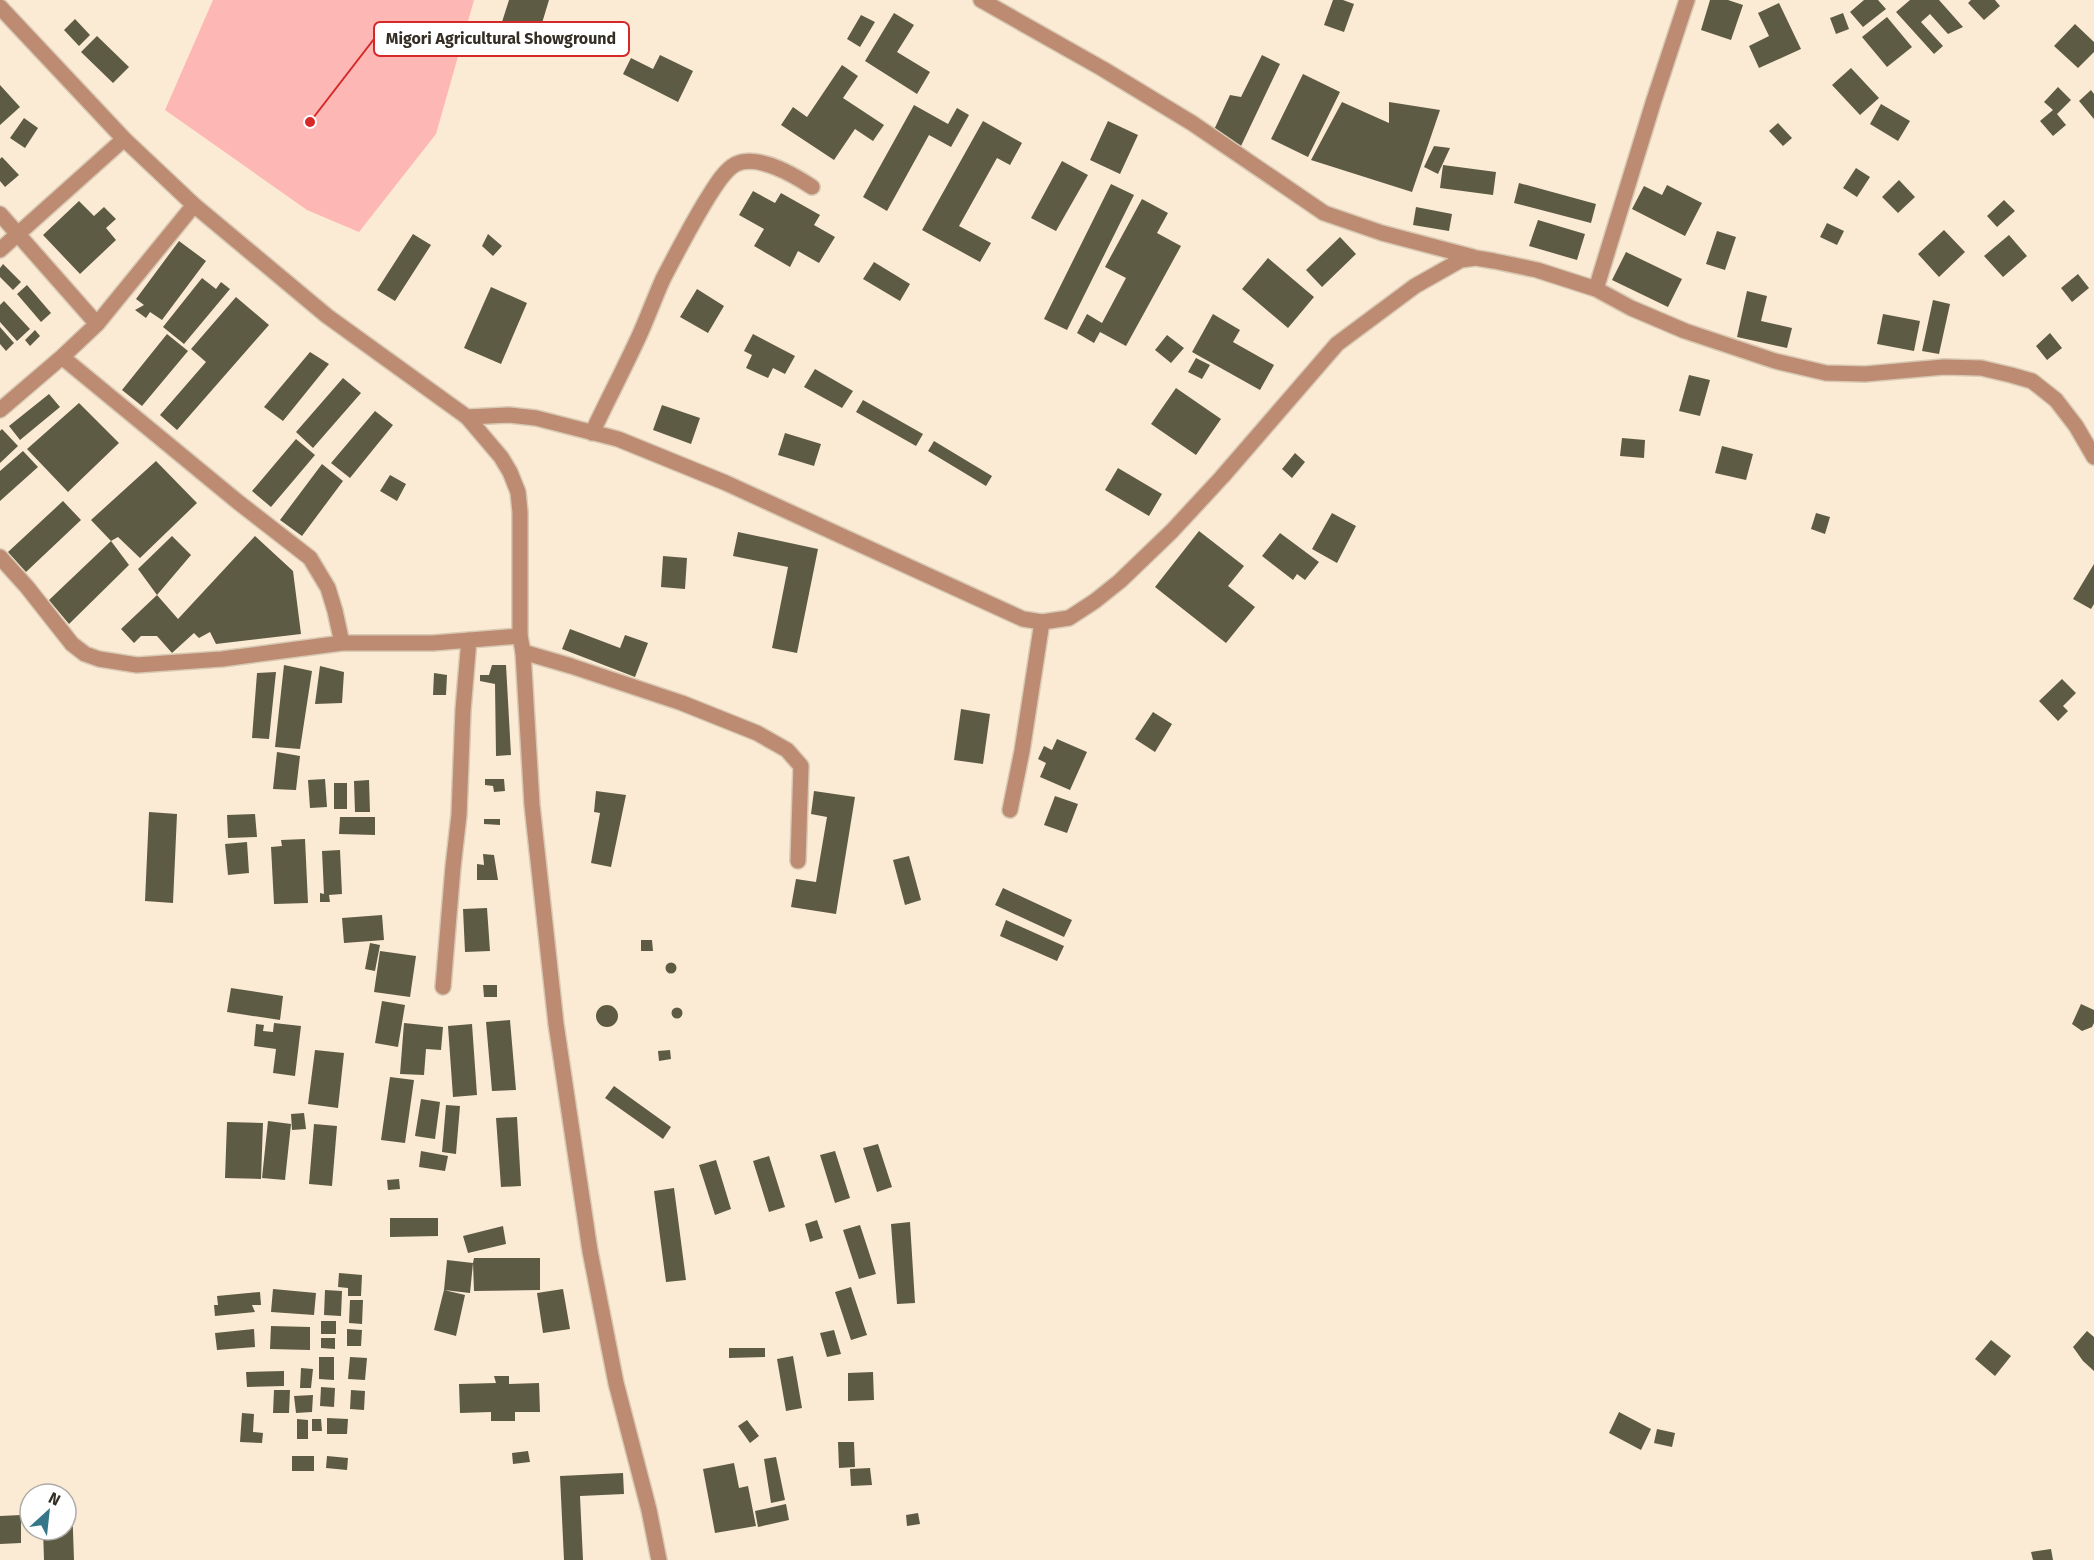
<svg xmlns="http://www.w3.org/2000/svg" width="2094" height="1560" viewBox="0 0 2094 1560" font-family="'Fira Sans',sans-serif">
<style>
.green{fill:#fdb7b5}
.building{fill:#5d5b44}
.lines{fill:none;stroke-linecap:round;stroke-linejoin:round}
.minor-casing{stroke:#d8c9b4;stroke-width:18}
.tertiary-casing{stroke:#d8c9b4;stroke-width:18}
.minor{stroke:#bc8b71;stroke-width:15}
.tertiary{stroke:#bc8b71;stroke-width:15}
.leader{fill:none;stroke:#d62828;stroke-width:2}
.callout-dot{fill:#d62828;stroke:#fff;stroke-width:2}
.callout{fill:#fff;stroke:#d62828;stroke-width:2}
.callout-label{font-size:16px;text-anchor:middle;font-weight:bold;fill:#342e25}
</style>
<rect width="100%" height="100%" fill="#fcebd4"/>
<!-- green -->
<path class="green" d="M 213,0 L 474,0 L 436,134 L 359,232 L 307,210 L 165,110 Z"/>
<!-- building -->
<path class="building" d="M 509,0 L 549,0 L 539,33 L 502,22 Z
M 1333,0 L 1343,0 L 1354,4 L 1344,32 L 1324,25 Z
M 1710,0 L 1728,0 L 1743,5 L 1731,40 L 1701,30 Z
M 1864,0 L 1878,0 L 1886,9 L 1863,27 L 1850,12 Z
M 1910,0 L 1939,0 L 1963,27 L 1948,34 L 1930,14 L 1921,22 L 1943,46 L 1934,54 L 1896,12 Z
M 1971,0 L 1995,0 L 2000,6 L 1984,20 L 1968,3 Z
M 1779,3 L 1801,49 L 1759,68 L 1749,46 L 1769,36 L 1758,13 Z
M 894,13 L 914,25 L 897,52 L 930,72 L 917,94 L 865,61 Z
M 1843,13 L 1849,29 L 1836,34 L 1830,18 Z
M 861,15 L 875,22 L 860,47 L 847,39 Z
M 1887,17 L 1912,47 L 1887,67 L 1862,37 Z
M 75,19 L 90,35 L 79,46 L 64,30 Z
M 2075,24 L 2094,42 L 2094,52 L 2078,68 L 2054,46 Z
M 97,36 L 129,67 L 113,83 L 81,52 Z
M 660,55 L 693,71 L 678,102 L 623,74 L 631,58 L 653,69 Z
M 1262,55 L 1280,64 L 1241,146 L 1213,132 L 1230,95 L 1241,97 Z
M 842,65 L 858,76 L 843,98 L 884,125 L 873,141 L 855,129 L 834,160 L 781,125 L 793,107 L 807,117 Z
M 1851,68 L 1879,98 L 1860,115 L 1832,85 Z
M 1303,74 L 1340,92 L 1308,157 L 1271,139 Z
M 0,85 L 20,107 L 0,125 Z
M 2058,87 L 2071,100 L 2057,114 L 2066,125 L 2053,136 L 2040,121 L 2053,110 L 2044,102 Z
M 2091,90 L 2094,94 L 2094,119 L 2079,101 Z
M 1342,102 L 1389,123 L 1389,102 L 1440,110 L 1412,192 L 1311,160 Z
M 1881,104 L 1910,121 L 1898,141 L 1870,124 Z
M 914,105 L 948,124 L 957,108 L 969,115 L 951,147 L 929,135 L 887,211 L 863,197 Z
M 24,118 L 38,128 L 25,148 L 10,138 Z
M 983,121 L 1022,143 L 1010,165 L 997,158 L 959,226 L 991,243 L 980,262 L 922,230 Z
M 1108,121 L 1138,135 L 1120,174 L 1090,160 Z
M 1778,123 L 1792,138 L 1783,146 L 1769,131 Z
M 1434,146 L 1450,148 L 1438,174 L 1424,167 Z
M 2,157 L 19,175 L 5,187 L 0,181 L 0,159 Z
M 1062,161 L 1088,175 L 1056,231 L 1031,218 Z
M 1443,165 L 1496,172 L 1493,195 L 1440,188 Z
M 1856,168 L 1870,177 L 1857,197 L 1843,188 Z
M 1899,180 L 1915,197 L 1898,213 L 1882,197 Z
M 1519,183 L 1596,204 L 1591,223 L 1514,203 Z
M 1111,184 L 1134,195 L 1067,330 L 1044,319 Z
M 1667,185 L 1702,203 L 1685,236 L 1632,209 L 1644,186 L 1662,195 Z
M 753,191 L 775,203 L 781,193 L 820,215 L 814,225 L 835,237 L 819,263 L 798,251 L 790,267 L 754,246 L 764,229 L 739,215 Z
M 1142,199 L 1168,213 L 1157,233 L 1181,246 L 1126,346 L 1100,332 L 1094,343 L 1077,333 L 1087,314 L 1102,323 L 1126,278 L 1105,267 Z
M 2004,200 L 2015,211 L 1997,227 L 1987,216 Z
M 79,201 L 94,216 L 104,207 L 116,219 L 106,228 L 116,240 L 80,274 L 43,235 Z
M 1416,207 L 1452,214 L 1449,231 L 1413,225 Z
M 1538,220 L 1585,234 L 1577,260 L 1529,246 Z
M 1827,223 L 1844,231 L 1837,245 L 1820,237 Z
M 1944,230 L 1965,252 L 1939,277 L 1918,254 Z
M 1717,231 L 1736,237 L 1725,270 L 1706,264 Z
M 413,234 L 431,245 L 395,301 L 377,290 Z
M 488,234 L 502,246 L 493,256 L 482,246 Z
M 2009,235 L 2027,256 L 2003,277 L 1984,256 Z
M 1340,237 L 1356,254 L 1322,287 L 1306,270 Z
M 179,241 L 206,261 L 162,320 L 150,312 L 146,318 L 135,310 L 144,305 L 136,299 Z
M 1626,252 L 1682,279 L 1668,307 L 1612,280 Z
M 1268,258 L 1314,297 L 1288,328 L 1242,289 Z
M 874,262 L 910,284 L 900,301 L 863,279 Z
M 3,264 L 21,282 L 13,290 L 0,277 L 0,268 Z
M 2078,274 L 2089,288 L 2072,302 L 2061,288 Z
M 202,278 L 216,289 L 221,282 L 230,289 L 184,344 L 163,327 Z
M 27,285 L 51,313 L 41,322 L 17,294 Z
M 491,287 L 527,303 L 501,364 L 464,348 Z
M 697,289 L 724,306 L 708,333 L 680,317 Z
M 1747,291 L 1767,296 L 1761,321 L 1792,328 L 1787,348 L 1737,337 Z
M 236,297 L 269,325 L 177,430 L 160,415 L 206,362 L 191,349 Z
M 1933,300 L 1950,304 L 1939,354 L 1922,351 Z
M 4,301 L 30,329 L 17,341 L 0,322 L 0,305 Z
M 1213,314 L 1240,330 L 1233,342 L 1274,365 L 1260,390 L 1192,352 Z
M 1883,314 L 1920,321 L 1914,351 L 1877,344 Z
M 0,327 L 14,343 L 6,351 L 0,344 Z
M 35,330 L 40,336 L 30,346 L 25,340 Z
M 2050,333 L 2062,348 L 2047,360 L 2036,346 Z
M 167,334 L 188,351 L 142,406 L 122,390 Z
M 753,334 L 795,356 L 785,374 L 773,368 L 768,378 L 746,368 L 752,355 L 744,351 Z
M 1167,335 L 1184,348 L 1171,363 L 1155,350 Z
M 310,352 L 329,364 L 283,421 L 264,407 Z
M 1196,358 L 1210,365 L 1202,379 L 1188,372 Z
M 815,369 L 853,391 L 842,408 L 804,387 Z
M 1689,375 L 1710,380 L 1700,416 L 1679,411 Z
M 343,378 L 361,393 L 313,448 L 296,432 Z
M 1176,388 L 1221,419 L 1196,455 L 1151,424 Z
M 49,394 L 60,407 L 20,440 L 9,426 Z
M 863,400 L 923,434 L 916,446 L 856,412 Z
M 79,403 L 119,443 L 68,492 L 27,449 Z
M 662,405 L 700,418 L 691,444 L 653,430 Z
M 375,411 L 393,425 L 350,478 L 331,463 Z
M 2,429 L 18,446 L 0,463 L 0,431 Z
M 785,433 L 821,444 L 814,466 L 778,455 Z
M 1622,438 L 1645,440 L 1644,458 L 1620,456 Z
M 296,439 L 315,455 L 271,507 L 252,491 Z
M 934,441 L 992,476 L 986,486 L 928,451 Z
M 1722,446 L 1753,454 L 1746,480 L 1715,473 Z
M 23,451 L 38,467 L 0,501 L 0,471 Z
M 1295,453 L 1305,462 L 1292,478 L 1282,469 Z
M 156,461 L 197,503 L 140,558 L 118,537 L 111,541 L 91,520 Z
M 322,464 L 343,481 L 302,536 L 280,520 Z
M 1118,468 L 1162,494 L 1149,516 L 1105,490 Z
M 390,475 L 406,484 L 397,501 L 380,491 Z
M 63,501 L 81,520 L 26,572 L 8,552 Z
M 1332,513 L 1356,526 L 1337,563 L 1312,549 Z
M 1816,513 L 1830,517 L 1825,534 L 1811,529 Z
M 1199,531 L 1244,566 L 1228,586 L 1255,607 L 1226,643 L 1155,587 Z
M 738,532 L 818,549 L 797,653 L 772,648 L 788,567 L 733,556 Z
M 1280,533 L 1319,562 L 1305,580 L 1297,574 L 1293,580 L 1262,556 Z
M 172,536 L 191,555 L 157,595 L 138,569 Z
M 255,536 L 293,571 L 301,634 L 216,644 L 210,632 L 199,638 L 194,633 L 172,653 L 157,636 L 141,636 L 134,643 L 121,629 L 157,595 L 178,619 Z
M 111,541 L 129,565 L 69,624 L 49,600 Z
M 663,556 L 687,558 L 685,589 L 661,587 Z
M 2094,564 L 2094,604 L 2091,609 L 2073,599 Z
M 570,629 L 620,648 L 625,635 L 648,643 L 635,677 L 562,649 Z
M 284,665 L 312,671 L 300,749 L 275,747 Z
M 492,665 L 506,665 L 511,755 L 496,756 L 495,684 L 480,681 L 480,675 L 489,675 Z
M 320,666 L 344,672 L 342,703 L 315,704 Z
M 276,672 L 269,739 L 252,738 L 257,673 Z
M 434,673 L 447,675 L 446,695 L 433,695 Z
M 2062,679 L 2076,693 L 2063,706 L 2068,711 L 2058,721 L 2039,701 Z
M 961,709 L 990,714 L 983,764 L 954,760 Z
M 1153,712 L 1172,724 L 1155,752 L 1135,739 Z
M 1057,739 L 1087,752 L 1070,790 L 1040,777 L 1046,763 L 1038,759 L 1044,746 L 1052,750 Z
M 277,752 L 300,756 L 296,790 L 273,789 Z
M 325,779 L 327,807 L 310,808 L 308,780 Z
M 485,779 L 504,779 L 505,791 L 494,792 L 493,786 L 485,785 Z
M 369,780 L 370,812 L 355,812 L 354,781 Z
M 334,783 L 347,783 L 347,809 L 334,809 Z
M 596,791 L 626,795 L 611,867 L 591,863 L 600,813 L 594,812 Z
M 814,791 L 855,797 L 836,914 L 791,907 L 796,879 L 816,882 L 827,817 L 811,814 Z
M 1055,796 L 1078,804 L 1067,833 L 1044,825 Z
M 149,812 L 177,814 L 173,903 L 145,901 Z
M 255,814 L 257,837 L 228,838 L 227,815 Z
M 340,817 L 375,817 L 375,835 L 339,834 Z
M 484,819 L 500,819 L 500,825 L 484,824 Z
M 305,839 L 308,903 L 274,904 L 271,847 L 282,846 L 281,840 Z
M 247,842 L 249,873 L 228,875 L 225,844 Z
M 340,850 L 342,894 L 329,895 L 330,902 L 320,902 L 320,893 L 324,894 L 322,851 Z
M 483,854 L 494,855 L 498,880 L 477,880 L 477,864 L 484,865 Z
M 909,856 L 921,900 L 905,905 L 893,860 Z
M 1003,888 L 1072,920 L 1064,937 L 995,905 Z
M 487,908 L 490,951 L 465,952 L 463,909 Z
M 382,915 L 384,940 L 344,943 L 342,918 Z
M 1006,920 L 1064,946 L 1057,961 L 1000,936 Z
M 641,940 L 652,940 L 653,951 L 641,951 Z
M 370,943 L 380,945 L 375,971 L 365,969 Z
M 380,951 L 416,956 L 410,997 L 374,992 Z
M665.5 968a5.5 5.5 0 1 1 11 0a5.5 5.5 0 1 1-11 0Z
M 483,985 L 497,985 L 497,997 L 484,997 Z
M 231,988 L 283,996 L 280,1020 L 227,1012 Z
M 382,1001 L 405,1005 L 398,1047 L 375,1043 Z
M 2081,1004 L 2094,1010 L 2094,1023 L 2092,1027 L 2082,1031 L 2072,1024 Z
M596 1016a11 11 0 1 1 22 0a11 11 0 1 1-22 0Z
M671.5 1013a5.5 5.5 0 1 1 11 0a5.5 5.5 0 1 1-11 0Z
M 510,1020 L 516,1090 L 492,1091 L 486,1022 Z
M 274,1023 L 301,1026 L 295,1076 L 273,1073 L 276,1049 L 254,1046 L 256,1024 L 264,1025 L 263,1031 L 273,1032 Z
M 404,1023 L 443,1027 L 441,1050 L 426,1049 L 424,1075 L 400,1074 Z
M 472,1024 L 477,1095 L 453,1097 L 448,1026 Z
M 315,1050 L 344,1053 L 338,1108 L 308,1104 Z
M 670,1050 L 671,1059 L 659,1061 L 658,1051 Z
M 390,1077 L 414,1080 L 405,1143 L 381,1140 Z
M 614,1086 L 671,1127 L 663,1139 L 605,1098 Z
M 421,1099 L 440,1102 L 435,1139 L 415,1136 Z
M 446,1105 L 460,1106 L 456,1154 L 442,1152 Z
M 304,1113 L 306,1129 L 292,1130 L 291,1114 Z
M 517,1117 L 521,1186 L 501,1187 L 496,1118 Z
M 268,1121 L 291,1124 L 285,1180 L 262,1178 Z
M 227,1122 L 263,1123 L 261,1179 L 225,1178 Z
M 314,1124 L 337,1126 L 332,1186 L 309,1184 Z
M 878,1144 L 892,1187 L 877,1192 L 863,1148 Z
M 421,1151 L 448,1156 L 445,1171 L 419,1167 Z
M 835,1151 L 850,1198 L 835,1203 L 820,1155 Z
M 769,1156 L 785,1207 L 769,1212 L 753,1161 Z
M 716,1160 L 731,1209 L 715,1215 L 699,1165 Z
M 399,1179 L 400,1189 L 388,1190 L 387,1180 Z
M 674,1188 L 686,1280 L 666,1282 L 654,1191 Z
M 390,1218 L 438,1218 L 438,1236 L 390,1237 Z
M 817,1220 L 823,1238 L 810,1242 L 805,1224 Z
M 910,1222 L 915,1303 L 897,1304 L 891,1224 Z
M 860,1225 L 876,1274 L 859,1279 L 843,1230 Z
M 503,1226 L 506,1244 L 468,1253 L 463,1236 Z
M 474,1258 L 540,1258 L 540,1290 L 474,1291 L 473,1263 L 470,1293 L 444,1290 L 465,1295 L 456,1336 L 434,1330 L 444,1290 L 447,1260 L 473,1263 Z
M 339,1273 L 362,1275 L 361,1296 L 348,1296 L 348,1288 L 338,1287 Z
M 851,1287 L 867,1335 L 851,1340 L 835,1292 Z
M 273,1289 L 316,1293 L 314,1315 L 271,1312 Z
M 563,1289 L 570,1329 L 543,1333 L 537,1293 Z
M 325,1290 L 342,1291 L 341,1316 L 324,1315 Z
M 260,1292 L 261,1305 L 252,1305 L 255,1312 L 215,1316 L 214,1305 L 218,1305 L 217,1296 Z
M 350,1300 L 363,1300 L 362,1324 L 349,1323 Z
M 321,1321 L 336,1321 L 336,1334 L 321,1334 Z
M 271,1326 L 310,1327 L 310,1350 L 270,1349 Z
M 254,1329 L 255,1347 L 217,1350 L 215,1333 Z
M 347,1329 L 362,1330 L 361,1346 L 347,1346 Z
M 834,1330 L 841,1354 L 827,1357 L 820,1333 Z
M 2087,1331 L 2094,1337 L 2094,1371 L 2083,1361 L 2073,1347 Z
M 321,1338 L 335,1338 L 335,1349 L 321,1348 Z
M 1991,1340 L 2011,1356 L 1995,1376 L 1975,1359 Z
M 729,1348 L 765,1348 L 765,1357 L 729,1358 Z
M 793,1356 L 802,1408 L 786,1411 L 777,1359 Z
M 319,1357 L 334,1357 L 334,1380 L 319,1379 Z
M 350,1357 L 367,1358 L 365,1380 L 348,1379 Z
M 301,1368 L 313,1369 L 311,1388 L 300,1388 Z
M 284,1371 L 284,1386 L 247,1387 L 246,1372 Z
M 873,1372 L 874,1400 L 848,1401 L 848,1373 Z
M 494,1376 L 509,1376 L 509,1384 L 539,1383 L 540,1412 L 515,1412 L 515,1421 L 491,1421 L 491,1412 L 460,1413 L 459,1384 L 496,1383 Z
M 321,1387 L 335,1388 L 334,1407 L 320,1406 Z
M 274,1390 L 290,1390 L 289,1413 L 273,1413 Z
M 351,1390 L 365,1391 L 364,1410 L 350,1409 Z
M 313,1395 L 312,1412 L 296,1413 L 294,1396 Z
M 1619,1412 L 1651,1429 L 1641,1450 L 1609,1433 Z
M 242,1413 L 254,1414 L 253,1432 L 263,1433 L 262,1443 L 240,1442 Z
M 327,1418 L 348,1419 L 347,1434 L 327,1434 Z
M 297,1419 L 308,1420 L 308,1439 L 297,1439 Z
M 312,1419 L 321,1419 L 322,1431 L 312,1431 Z
M 747,1420 L 759,1436 L 750,1443 L 738,1426 Z
M 1657,1429 L 1675,1433 L 1672,1447 L 1654,1443 Z
M 838,1442 L 854,1442 L 855,1467 L 839,1468 Z
M 528,1451 L 530,1462 L 513,1464 L 512,1453 Z
M 292,1456 L 314,1456 L 314,1471 L 292,1471 Z
M 327,1456 L 348,1458 L 347,1470 L 326,1468 Z
M 776,1457 L 785,1500 L 771,1503 L 764,1459 Z
M 734,1463 L 739,1488 L 748,1486 L 756,1526 L 715,1533 L 703,1469 Z
M 870,1468 L 872,1485 L 851,1486 L 850,1469 Z
M 623,1473 L 624,1494 L 580,1496 L 583,1560 L 564,1560 L 560,1476 Z
M 66,1503 L 72,1503 L 74,1560 L 44,1560 L 43,1530 L 66,1530 Z
M 786,1504 L 789,1520 L 758,1527 L 755,1511 Z
M 918,1513 L 920,1524 L 907,1526 L 906,1515 Z
M 21,1515 L 21,1543 L 0,1544 L 0,1516 Z
M 2051,1549 L 2053,1560 L 2033,1560 L 2031,1552 Z"/>
<g class="lines">
<defs>
<path id="minor" d="M 981,0 L 1103,69 L 1192,123 L 1324,213 L 1382,233 L 1473,257
M 0,214 L 97,324
M 0,250 L 124,139
M 1596,289 L 1654,100 L 1687,0
M 62,357 L 238,502 L 310,558 L 328,588 L 335,611 L 342,643
M 0,410 L 62,357 L 97,324 L 194,205
M 467,417 L 509,415 L 536,418 L 618,439 L 726,483 L 1023,619 L 1042,622 L 1069,618 L 1095,601 L 1120,581 L 1172,531 L 1222,477 L 1337,344 L 1415,286 L 1461,260 L 1476,258 L 1494,261 L 1537,270 L 1596,289 L 1631,308 L 1685,331 L 1775,361 L 1826,373 L 1865,374 L 1944,367 L 1981,368 L 2011,375 L 2032,381 L 2056,400 L 2076,426 L 2094,457
M 592,433 C 608,399 625,367 640,334 C 648,316 655,297 663,279 C 677,252 691,225 707,199 C 714,188 724,170 736,164 C 758,154 794,175 812,187
M 0,557 L 27,587 L 72,644 L 85,654 L 99,659 L 137,665 L 222,659 L 342,643 L 433,643 L 520,636
M 523,652 L 571,666 L 682,703 L 757,733 L 787,750 L 801,766 L 798,861
M 1010,810 L 1022,751 L 1042,622
M 443,987 L 453,867 L 459,815 L 463,710 L 469,640"/>
<path id="tertiary" d="M 0,7 L 124,139 L 194,205 L 327,316 L 467,417 L 501,457 L 510,472 L 518,492 L 520,512 L 520,636 L 523,652 L 532,805 L 556,1024 L 573,1138 L 590,1251 L 616,1383 L 649,1510 L 659,1560"/>
</defs>
<!-- minor casing -->
<use href="#minor" class="minor-casing"/>
<!-- tertiary casing -->
<use href="#tertiary" class="tertiary-casing"/>
<!-- minor -->
<use href="#minor" class="minor"/>
<!-- tertiary -->
<use href="#tertiary" class="tertiary"/>
</g>
<!-- callouts -->
<path class="leader" d="M310 122L374 39"/>
<circle class="callout-dot" cx="310" cy="122" r="6"/>
<rect class="callout" x="374" y="22" width="255" height="34" rx="6"/>
<g class="callout-label">
<text x="501" y="44">Migori Agricultural Showground</text>
</g>
<!-- north arrow -->
<g transform="translate(48 1512) rotate(27)"><circle r="28" fill="#ffffff" stroke="#aeaba8" stroke-width="1.5"/>
<path d="M0-4.5L10 22L0 15L-10 22Z" fill="#357789"/>
<text y="-9" font-size="16" font-weight="bold" text-anchor="middle" fill="#342e25">N</text>
</g>
</svg>
